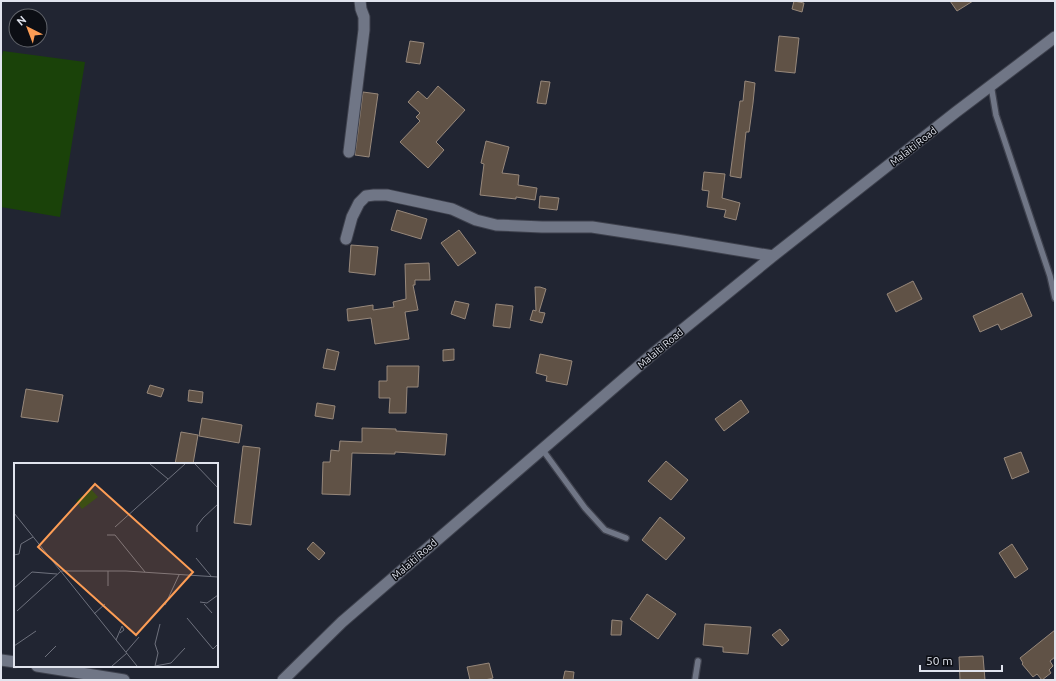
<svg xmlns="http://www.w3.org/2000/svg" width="1056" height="681" viewBox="0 0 1056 681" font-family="Ubuntu,sans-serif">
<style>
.green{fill:#1a4209}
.building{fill:#605246;stroke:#97887b}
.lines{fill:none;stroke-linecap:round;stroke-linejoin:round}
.lane-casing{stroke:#3e414d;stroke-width:8}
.street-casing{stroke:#3e414d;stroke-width:13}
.lane{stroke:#707686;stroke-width:5.5}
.street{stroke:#707686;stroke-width:11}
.labels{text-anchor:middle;stroke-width:3;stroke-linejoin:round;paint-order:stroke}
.street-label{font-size:10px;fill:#e1e4ee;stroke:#0c0e14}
.inset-road{fill:none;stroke:#6e717d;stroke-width:1}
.view{fill:#fd9d55;fill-opacity:0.15;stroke:#fd9d55;stroke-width:2}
.inset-edge{fill:none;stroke:#e1e4ee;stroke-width:2}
</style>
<rect width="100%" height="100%" fill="#212532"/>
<!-- green -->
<path class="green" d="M 3,51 L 85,62 L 60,217 L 1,207 L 1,61 Z"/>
<!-- building -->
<path class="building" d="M 794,1 L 804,3 L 802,12 L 792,9 Z
M 950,1 L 973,1 L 957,11 Z
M 779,36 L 799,38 L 795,73 L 775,71 Z
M 410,41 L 424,43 L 420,64 L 406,62 Z
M 541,81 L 550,82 L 546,104 L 537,103 Z
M 745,81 L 755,83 L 753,103 L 749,132 L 746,132 L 741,178 L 730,176 L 740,101 L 743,101 Z
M 438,86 L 465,110 L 436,142 L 444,150 L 428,168 L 400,142 L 420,121 L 416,117 L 420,113 L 408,102 L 418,91 L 427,99 Z
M 363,92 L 378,94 L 369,157 L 355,155 Z
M 486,141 L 509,147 L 502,173 L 519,175 L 518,185 L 537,188 L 535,200 L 516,197 L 516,199 L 480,195 L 484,164 L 481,163 Z
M 704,172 L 725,174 L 722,198 L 740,203 L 736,220 L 724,217 L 726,210 L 707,207 L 709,191 L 702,190 Z
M 540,196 L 559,198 L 557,210 L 539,208 Z
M 397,210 L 427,219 L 421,239 L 391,230 Z
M 459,230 L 476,253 L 458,266 L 441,243 Z
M 351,245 L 378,247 L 375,275 L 349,272 Z
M 429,263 L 430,280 L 415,280 L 415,285 L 413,285 L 418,310 L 405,312 L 409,339 L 375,344 L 371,318 L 348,321 L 347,309 L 373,305 L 373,310 L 394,307 L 393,302 L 406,299 L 405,264 Z
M 913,281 L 922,299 L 896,312 L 887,294 Z
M 535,287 L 540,287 L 546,289 L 539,312 L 545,313 L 542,323 L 530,320 L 533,310 L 536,311 Z
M 1022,293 L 1032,316 L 1001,330 L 998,324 L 980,332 L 973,316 Z
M 455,301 L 469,304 L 465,319 L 451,314 Z
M 496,304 L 513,306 L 510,328 L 493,326 Z
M 327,349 L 339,352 L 335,370 L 323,368 Z
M 454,349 L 454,360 L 443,361 L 443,350 Z
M 540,354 L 572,361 L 567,385 L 546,381 L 547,376 L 536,373 Z
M 387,366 L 419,366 L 418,387 L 407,387 L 406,413 L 389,413 L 390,398 L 379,398 L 379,381 L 387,381 Z
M 150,385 L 164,389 L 161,397 L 147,393 Z
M 26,389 L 63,395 L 58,422 L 21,417 Z
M 189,390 L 203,392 L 202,403 L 188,401 Z
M 741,400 L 749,412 L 724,431 L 715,419 Z
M 317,403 L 335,406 L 333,419 L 315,416 Z
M 202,418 L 242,425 L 239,443 L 199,436 Z
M 362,428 L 396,429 L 396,431 L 447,434 L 445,455 L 395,452 L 395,454 L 352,453 L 350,495 L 322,494 L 323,462 L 330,462 L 331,450 L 339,451 L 340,441 L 362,442 Z
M 181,432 L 198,435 L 193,464 L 175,464 Z
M 243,446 L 260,448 L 251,525 L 234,523 Z
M 1021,452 L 1029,472 L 1012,479 L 1004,458 Z
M 666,461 L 688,480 L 671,500 L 648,481 Z
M 660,517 L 685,538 L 666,560 L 642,540 Z
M 313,542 L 325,553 L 319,560 L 307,549 Z
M 1012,544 L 1028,569 L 1015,578 L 999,553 Z
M 647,594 L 676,614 L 658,639 L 630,619 Z
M 612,620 L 622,621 L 621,635 L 611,635 Z
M 705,624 L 751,627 L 748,654 L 723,652 L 723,647 L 703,645 Z
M 780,629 L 789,640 L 782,646 L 772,635 Z
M 1055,630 L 1055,657 L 1050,661 L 1053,666 L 1049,670 L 1051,673 L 1042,680 L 1037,674 L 1033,677 L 1022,664 L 1023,663 L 1020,658 Z
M 983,656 L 985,680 L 960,680 L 959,657 Z
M 489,663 L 493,678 L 485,680 L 470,680 L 467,667 Z
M 565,671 L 574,672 L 573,680 L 563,680 Z"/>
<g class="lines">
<defs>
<path id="lane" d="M 991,85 L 996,115 L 1050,276 L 1055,298
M 542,449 L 585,508 L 605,530 L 626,538
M 695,680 L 698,661"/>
<path id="street" d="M 349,152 L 364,30 L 364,17 L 361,9 L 360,1
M 346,239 L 352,217 L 359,203 L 366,196 L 374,195 L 387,195 L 452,209 L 476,220 L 496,225 L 542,227 L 592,227 L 677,240 L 773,256
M 1,660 L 15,662
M 37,666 L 124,680
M 283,680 L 342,622 L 655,352 L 773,256 L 956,112 L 1055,37"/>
</defs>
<!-- lane casing -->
<use href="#lane" class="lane-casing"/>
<!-- street casing -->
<use href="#street" class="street-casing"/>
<!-- lane -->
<use href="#lane" class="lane"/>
<!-- street -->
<use href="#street" class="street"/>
</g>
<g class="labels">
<!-- street labels -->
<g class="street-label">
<text transform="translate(913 146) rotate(-38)" y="4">Malaiti Road</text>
<text transform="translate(660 348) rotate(-40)" y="4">Malaiti Road</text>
<text transform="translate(414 559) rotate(-41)" y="4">Malaiti Road</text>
</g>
</g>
<!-- overview -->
<g transform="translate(14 463)">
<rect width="204" height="204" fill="#212532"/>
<path d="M 77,26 L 84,34 L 68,46 L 62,38 Z" fill="#1a4209"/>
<path class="inset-road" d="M 136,1 L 154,16M 181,1 L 204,25M 0,50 L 123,203M 101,64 L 171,1M 183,69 L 183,63 L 189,55 L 204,41M 93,72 L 101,72 L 131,109M 0,92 L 5,91 L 7,81 L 19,74M 182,95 L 197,113M 47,108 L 112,108 L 204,114M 94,108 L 94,123M 0,125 L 18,109 L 43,111M 186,139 L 193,140 L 204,132M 190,141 L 198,150M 151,142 L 165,112M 3,148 L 47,108M 80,151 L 91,141M 173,155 L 199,186 L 204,181M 102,177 L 108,163 L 110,167 L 106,170M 0,183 L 22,168M 112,189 L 125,174M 31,194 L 42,183M 98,203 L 113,190M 141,203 L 144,190 L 141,181 L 146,161M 141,203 L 157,200 L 171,185"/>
<path class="view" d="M 81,21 L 179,109 L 122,172 L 24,84 Z"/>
<rect width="204" height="204" class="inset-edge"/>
</g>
<!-- border -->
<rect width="1056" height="681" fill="none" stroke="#e1e4ee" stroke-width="4"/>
<!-- north arrow -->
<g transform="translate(28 28) rotate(318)"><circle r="19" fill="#0c0e14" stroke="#61646b"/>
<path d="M0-3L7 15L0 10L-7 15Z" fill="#fd9d55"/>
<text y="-6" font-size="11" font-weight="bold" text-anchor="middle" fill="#e1e4ee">N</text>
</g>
<!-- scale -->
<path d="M920 665v6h82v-6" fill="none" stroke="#e1e4ee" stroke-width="2"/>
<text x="926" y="665" font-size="12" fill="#e1e4ee" stroke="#0c0e14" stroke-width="3" paint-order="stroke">50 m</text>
</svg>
